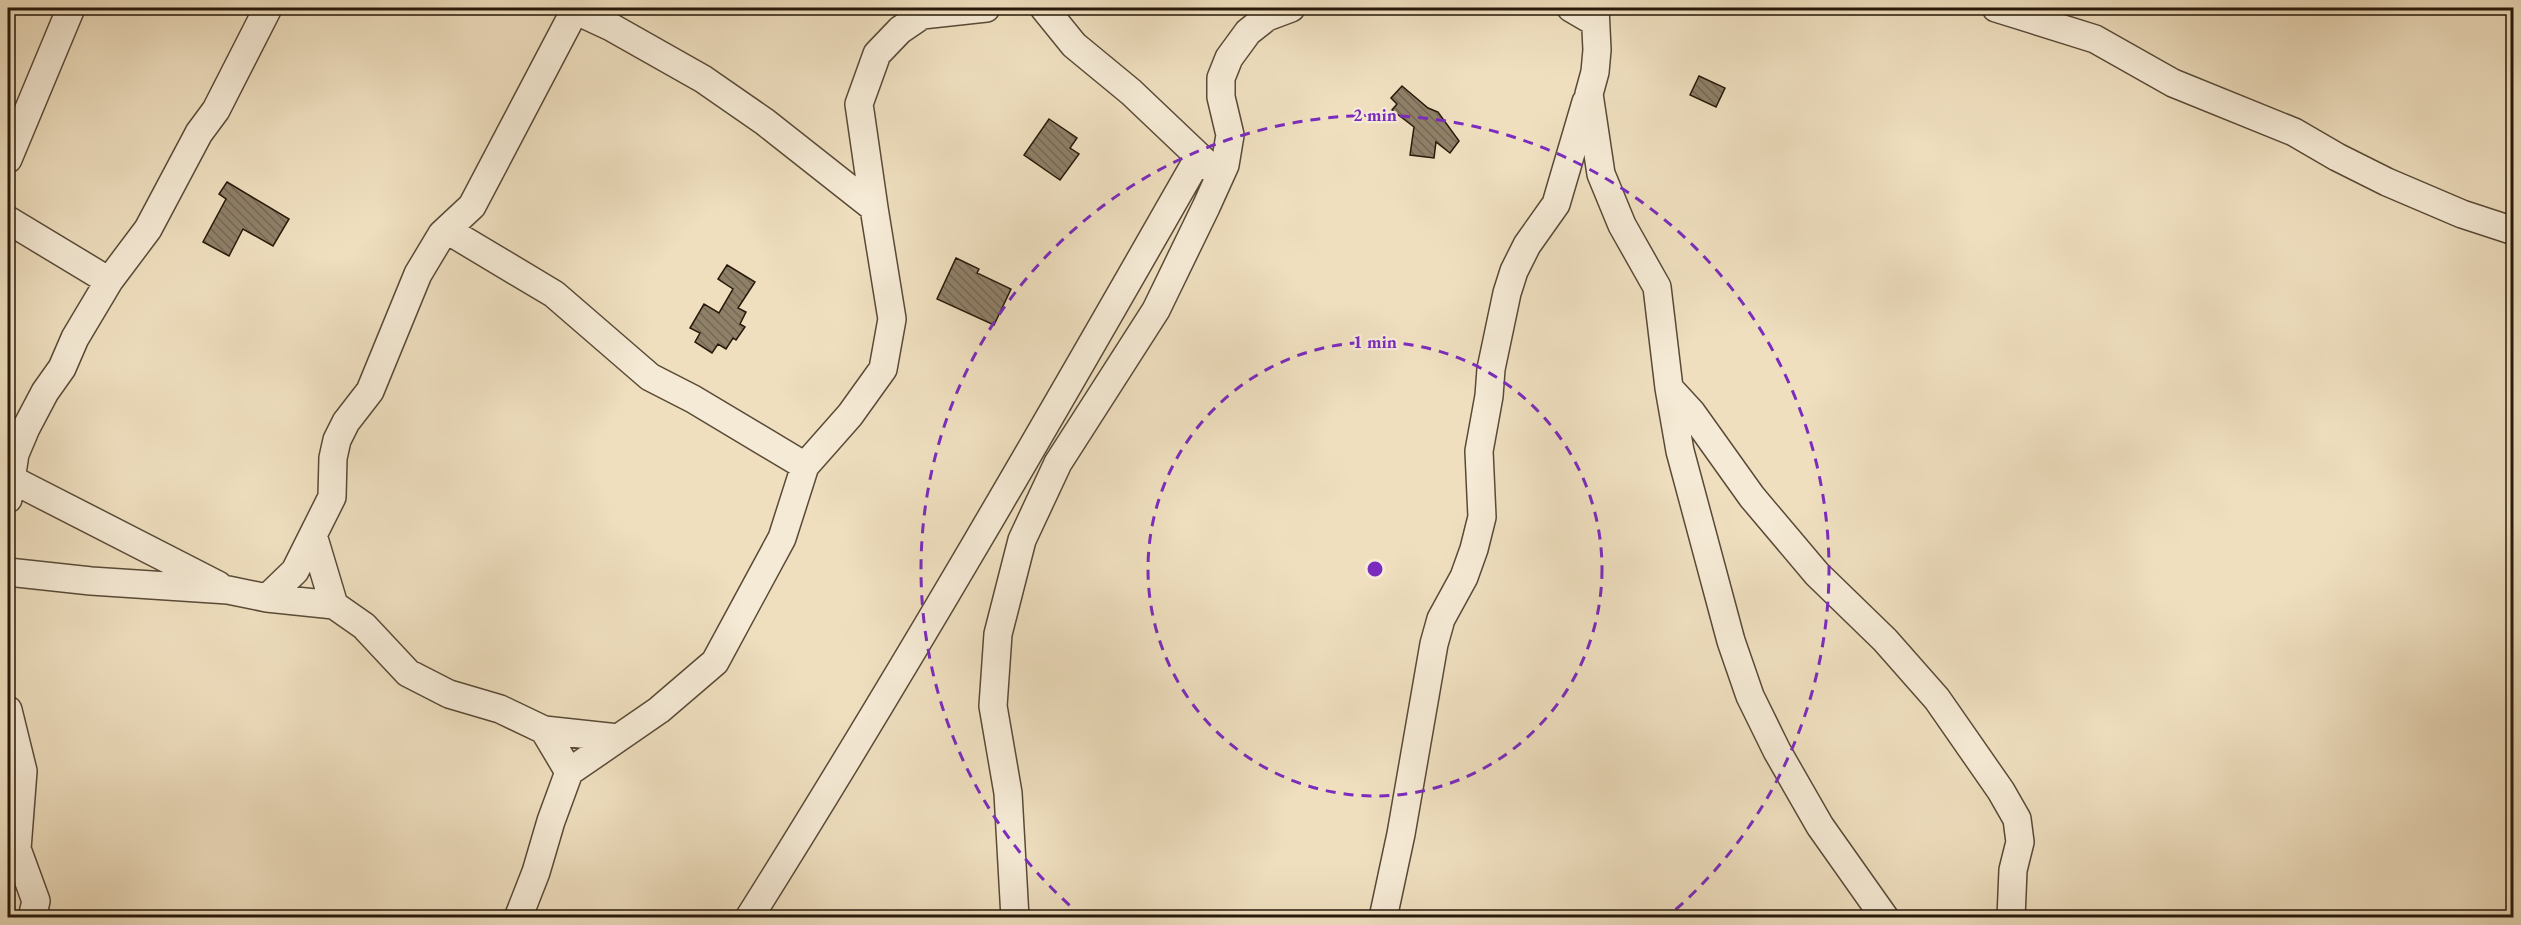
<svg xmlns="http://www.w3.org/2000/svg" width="2521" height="925" viewBox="0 0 2521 925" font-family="'EB Garamond',serif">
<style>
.building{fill:url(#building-back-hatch);stroke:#27190a;stroke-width:1.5}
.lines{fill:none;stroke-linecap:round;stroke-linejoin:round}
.minor-casing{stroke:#594a37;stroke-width:30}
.minor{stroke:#f5ead5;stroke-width:27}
.ring{fill:none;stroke:#7b2cbf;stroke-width:3;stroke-dasharray:10 8}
.centre{fill:#7b2cbf;stroke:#f5ead5;stroke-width:3}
.ring-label{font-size:18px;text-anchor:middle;font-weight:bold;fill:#7b2cbf;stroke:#f5ead5;stroke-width:4.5;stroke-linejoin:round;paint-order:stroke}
</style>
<defs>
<pattern id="building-back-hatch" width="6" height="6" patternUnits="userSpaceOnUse" patternTransform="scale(1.5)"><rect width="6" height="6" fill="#8f8068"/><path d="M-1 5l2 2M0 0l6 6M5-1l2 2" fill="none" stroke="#756854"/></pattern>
</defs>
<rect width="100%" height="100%" fill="#efdfbf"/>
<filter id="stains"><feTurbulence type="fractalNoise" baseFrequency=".00333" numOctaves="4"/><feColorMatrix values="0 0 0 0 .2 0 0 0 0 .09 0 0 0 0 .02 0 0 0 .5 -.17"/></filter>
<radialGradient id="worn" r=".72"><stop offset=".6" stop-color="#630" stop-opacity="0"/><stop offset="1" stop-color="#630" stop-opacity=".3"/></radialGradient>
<!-- building -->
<path class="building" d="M 1699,76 L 1725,88 L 1716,107 L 1690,95 Z
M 1402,86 L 1428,108 L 1438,112 L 1459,141 L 1450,153 L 1436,142 L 1434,158 L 1410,155 L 1414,127 L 1392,110 L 1397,104 L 1391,98 Z
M 1049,119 L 1077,138 L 1070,148 L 1079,154 L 1060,180 L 1024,155 Z
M 227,182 L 289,219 L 273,246 L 243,229 L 229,256 L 203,242 L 226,199 L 219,194 Z
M 956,258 L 979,269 L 977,273 L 1011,289 L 994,325 L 937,299 Z
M 727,265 L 755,282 L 738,308 L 746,312 L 740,324 L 745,327 L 736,340 L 733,338 L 726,349 L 718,344 L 712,353 L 695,342 L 700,333 L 690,328 L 704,304 L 719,313 L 733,289 L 718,279 Z"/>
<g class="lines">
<defs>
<path id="minor" d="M 570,8 L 611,27 L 703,79 L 765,122 L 874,208 L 859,104 L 877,54 L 900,30 L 922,15 L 986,8
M 1044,8 L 1074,45 L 1131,92 L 1211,168
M 1571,8 L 1595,22
M 1595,8 L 1597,50 L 1595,72 L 1589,94 L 1601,174 L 1622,225 L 1657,287 L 1669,388 L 1692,413 L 1752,497 L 1817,574 L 1885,640 L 1937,699 L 2001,791 L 2017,819 L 2020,842 L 2013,870 L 2011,918
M 1996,8 L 2095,39 L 2173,83 L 2294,132 L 2337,157 L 2387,182 L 2462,214 L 2514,231
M 8,159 L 71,8
M 8,220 L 109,281
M 447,230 L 554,294 L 650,377 L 693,399 L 805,466
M 1669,388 L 1680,451 L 1731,641 L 1750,696 L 1777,751 L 1820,826 L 1885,918
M 11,479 L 218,585
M 8,499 L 15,454 L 26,428 L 45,392 L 62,368 L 75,338 L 109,281 L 148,229 L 199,133 L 216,110 L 268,8
M 313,535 L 334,605
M 8,572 L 91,581 L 228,590 L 267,598 L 295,571 L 332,497 L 333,458 L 337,440 L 346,422 L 370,391 L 418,274 L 442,234 L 472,206 L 575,10
M 267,598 L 334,605 L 364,626 L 408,673 L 449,694 L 500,709 L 544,730 L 569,772
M 8,710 L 23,771 L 17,849 L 36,901 L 32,918
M 544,730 L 618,738
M 518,918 L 536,872 L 551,821 L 569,772 L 659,710 L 715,662 L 782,538 L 805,466 L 850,415 L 883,369 L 892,319 L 874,208
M 749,918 C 906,668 1053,413 1199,157
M 1015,918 L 1008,793 L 993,706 L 998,634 L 1022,540 L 1058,463 L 1156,310 L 1206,207 L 1225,165 L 1230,135 L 1221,97 L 1221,78 L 1229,58 L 1248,32 L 1267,17 L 1291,8
M 1383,918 L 1401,834 L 1434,644 L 1441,619 L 1464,577 L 1474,549 L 1482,517 L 1479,451 L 1489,396 L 1491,369 L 1507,293 L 1514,271 L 1527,245 L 1556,204 L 1586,102"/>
</defs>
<!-- minor casing -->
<use href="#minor" class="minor-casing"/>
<!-- minor -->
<use href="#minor" class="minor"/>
</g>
<!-- distance rings -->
<g class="ring">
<circle cx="1375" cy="569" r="227"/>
<path d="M1083 917A454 454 0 1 1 1667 917"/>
</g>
<circle cx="1375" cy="569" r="9" class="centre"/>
<g class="ring-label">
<text x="1375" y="121">2 min</text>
<text x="1375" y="348">1 min</text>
</g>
<!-- margin -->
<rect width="2521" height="925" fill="none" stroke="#efdfbf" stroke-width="30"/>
<rect x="9" y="9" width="2503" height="907" fill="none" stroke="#27190a" stroke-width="3"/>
<rect x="15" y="15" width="2491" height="895" fill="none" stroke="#27190a" stroke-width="1.5"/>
<rect width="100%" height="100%" filter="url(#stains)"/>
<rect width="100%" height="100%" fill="url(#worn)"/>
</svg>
